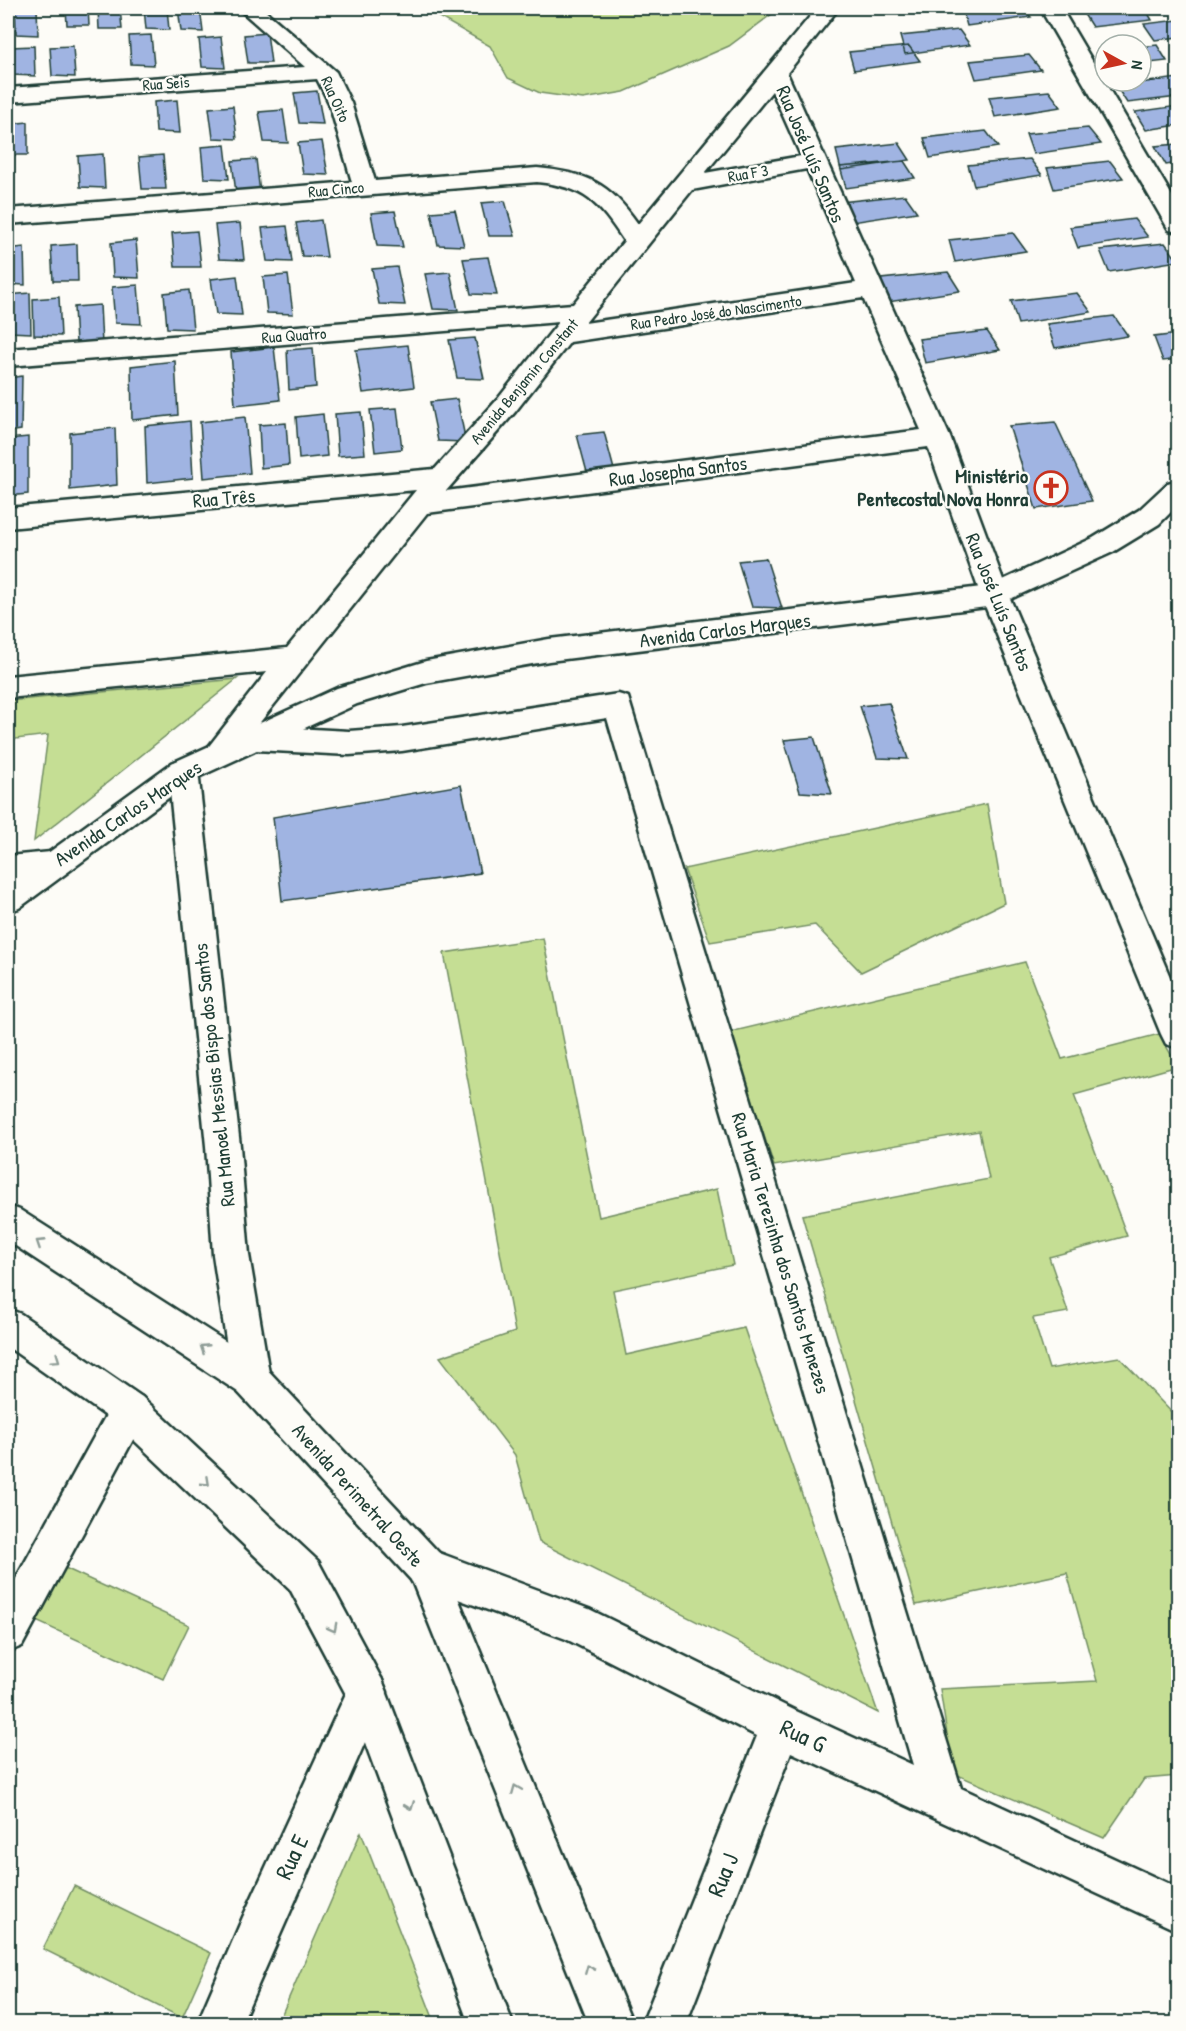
<svg xmlns="http://www.w3.org/2000/svg" width="1186" height="2031" viewBox="0 0 1186 2031" font-family="'Patrick Hand',sans-serif">
<style>
.green{fill:#c5de94;stroke:#728e64;stroke-width:1.5}
.building{fill:#a0b4e2;stroke:#1f3d34;stroke-width:1.5}
.lines{fill:none;stroke-linecap:round;stroke-linejoin:round}
.street-casing{stroke:#1f3d34;stroke-width:5}
.secondary-casing{stroke:#1f3d34;stroke-width:5}
.street{fill:#fdfcf7;fill-rule:evenodd}
.secondary{fill:#fdfcf7;fill-rule:evenodd}
.oneway{stroke:#8e9c96}
.labels{text-anchor:middle;stroke-width:4.5;stroke-linejoin:round;paint-order:stroke}
.far-street-label{font-size:16px;fill:#1f3d34;stroke:#fdfcf7}
.street-label{font-size:20px;fill:#1f3d34;stroke:#fdfcf7}
.poi-label{font-size:20px;font-weight:bold;fill:#1f3d34;stroke:#fdfcf7;text-anchor:end}
.near-street-label{font-size:24px;fill:#1f3d34;stroke:#fdfcf7}
</style>
<rect width="100%" height="100%" fill="#fdfcf7"/>
<filter id="ink" filterUnits="userSpaceOnUse"><feTurbulence type="fractalNoise" baseFrequency=".0167" numOctaves="2"/><feDisplacementMap in="SourceGraphic" scale="12" xChannelSelector="R" yChannelSelector="G"/><feConvolveMatrix kernelMatrix="1 2 1 2 8 2 1 2 1" color-interpolation-filters="sRGB"/></filter>
<g filter="url(#ink)">
<!-- green -->
<path class="green" d="M 423,8 L 780,8 L 729,46 L 624,92 L 583,99 L 540,93 L 508,78 L 490,46 Z
M 237,679 L 34,841 L 48,735 L 8,740 L 8,701 Z
M 987,804 L 1004,903 L 861,972 L 815,925 L 710,942 L 684,869 Z
M 543,938 L 599,1217 L 717,1189 L 733,1265 L 613,1290 L 626,1355 L 744,1328 L 878,1713 L 539,1542 L 515,1455 L 440,1357 L 515,1332 L 444,953 Z
M 1025,962 L 1062,1059 L 1159,1034 L 1178,1066 L 1074,1095 L 1127,1236 L 1049,1257 L 1068,1312 L 1033,1318 L 1049,1369 L 1119,1357 L 1178,1419 L 1178,1776 L 1144,1779 L 1104,1838 L 953,1773 L 940,1689 L 1097,1681 L 1067,1573 L 916,1605 L 802,1215 L 989,1179 L 979,1131 L 774,1166 L 730,1032 Z
M 65,1568 L 189,1625 L 163,1679 L 36,1621 Z
M 361,1832 L 435,2023 L 278,2023 Z
M 74,1886 L 211,1953 L 182,2018 L 43,1949 Z"/>
<!-- building -->
<path class="building" d="M 15,8 L 37,8 L 38,35 L 16,34 Z
M 66,8 L 88,8 L 89,25 L 67,25 Z
M 98,8 L 120,8 L 122,29 L 99,29 Z
M 144,8 L 167,8 L 169,30 L 146,29 Z
M 178,8 L 200,8 L 203,32 L 181,31 Z
M 962,8 L 1023,8 L 1031,17 L 967,26 Z
M 1108,8 L 1145,8 L 1152,20 L 1092,27 L 1082,11 Z
M 1178,20 L 1178,37 L 1155,40 L 1144,24 Z
M 959,30 L 970,45 L 905,54 L 900,36 Z
M 267,33 L 271,63 L 248,63 L 244,35 Z
M 151,35 L 154,65 L 131,64 L 129,36 Z
M 221,37 L 225,68 L 202,67 L 199,39 Z
M 1157,45 L 1167,61 L 1141,64 L 1141,47 Z
M 34,46 L 35,76 L 12,75 L 11,47 Z
M 73,46 L 75,77 L 52,76 L 50,47 Z
M 909,46 L 920,61 L 854,70 L 849,52 Z
M 1029,55 L 1041,70 L 976,79 L 970,61 Z
M 1178,78 L 1178,97 L 1127,103 L 1116,86 Z
M 317,91 L 323,124 L 299,123 L 294,93 Z
M 1049,91 L 1061,107 L 995,117 L 989,97 Z
M 177,100 L 180,133 L 156,132 L 154,102 Z
M 233,106 L 237,139 L 213,138 L 209,108 Z
M 1178,106 L 1178,125 L 1146,130 L 1135,112 Z
M 283,110 L 288,143 L 264,142 L 259,112 Z
M 28,122 L 28,155 L 8,155 L 8,124 Z
M 1088,128 L 1101,144 L 1033,154 L 1026,134 Z
M 986,131 L 998,147 L 930,158 L 924,138 Z
M 322,141 L 328,175 L 303,174 L 298,143 Z
M 899,143 L 910,160 L 841,170 L 836,150 Z
M 1178,144 L 1178,163 L 1166,165 L 1155,146 Z
M 225,145 L 229,179 L 204,178 L 201,147 Z
M 103,154 L 105,188 L 80,187 L 78,156 Z
M 163,155 L 166,189 L 142,189 L 139,157 Z
M 256,159 L 260,193 L 236,193 L 232,161 Z
M 1030,159 L 1042,175 L 974,186 L 968,165 Z
M 904,161 L 915,178 L 846,188 L 840,167 Z
M 1110,161 L 1123,178 L 1054,189 L 1047,168 Z
M 905,195 L 917,212 L 846,223 L 841,202 Z
M 505,201 L 515,236 L 489,236 L 481,203 Z
M 455,210 L 464,246 L 438,245 L 431,212 Z
M 395,211 L 403,247 L 377,246 L 371,213 Z
M 1134,219 L 1148,237 L 1078,248 L 1070,227 Z
M 321,220 L 327,257 L 302,256 L 296,223 Z
M 240,223 L 244,260 L 219,259 L 215,225 Z
M 287,226 L 292,262 L 267,261 L 262,228 Z
M 197,231 L 201,267 L 175,267 L 172,233 Z
M 1013,233 L 1026,251 L 955,262 L 949,240 Z
M 136,240 L 139,278 L 113,277 L 111,243 Z
M 1165,243 L 1178,261 L 1109,272 L 1100,250 Z
M 77,244 L 78,281 L 53,281 L 51,246 Z
M 24,247 L 25,285 L 8,284 L 8,249 Z
M 488,257 L 497,295 L 471,294 L 463,259 Z
M 397,267 L 405,305 L 379,304 L 372,269 Z
M 450,272 L 458,310 L 433,309 L 425,274 Z
M 948,272 L 960,291 L 888,302 L 881,279 Z
M 288,275 L 293,314 L 267,313 L 263,277 Z
M 237,276 L 242,315 L 216,314 L 211,279 Z
M 138,285 L 141,324 L 115,323 L 112,287 Z
M 189,290 L 193,329 L 167,328 L 164,293 Z
M 30,293 L 31,333 L 8,332 L 8,295 Z
M 1077,293 L 1091,312 L 1018,324 L 1011,301 Z
M 59,297 L 61,336 L 34,335 L 33,299 Z
M 100,305 L 102,344 L 76,343 L 74,307 Z
M 1114,316 L 1128,336 L 1055,348 L 1047,324 Z
M 987,331 L 1000,350 L 925,363 L 919,339 Z
M 1178,334 L 1178,359 L 1163,361 L 1154,337 Z
M 475,338 L 484,379 L 457,378 L 449,340 Z
M 408,345 L 414,387 L 363,393 L 356,350 Z
M 274,347 L 280,400 L 235,405 L 231,352 Z
M 313,348 L 316,387 L 289,390 L 287,350 Z
M 175,361 L 178,415 L 132,420 L 131,366 Z
M 22,376 L 21,430 L 8,432 L 8,378 Z
M 457,399 L 466,442 L 438,441 L 430,402 Z
M 397,408 L 402,449 L 375,452 L 370,410 Z
M 361,412 L 365,454 L 338,456 L 335,414 Z
M 323,414 L 327,456 L 299,459 L 296,417 Z
M 245,417 L 250,473 L 204,478 L 200,422 Z
M 190,421 L 193,478 L 147,483 L 145,426 Z
M 1055,422 L 1092,501 L 1036,509 L 1009,426 Z
M 286,423 L 289,465 L 261,468 L 259,425 Z
M 115,428 L 117,485 L 70,490 L 70,433 Z
M 604,432 L 616,477 L 588,476 L 577,435 Z
M 28,437 L 28,494 L 8,496 L 8,439 Z
M 766,558 L 782,608 L 752,607 L 738,561 Z
M 889,703 L 908,759 L 877,758 L 860,706 Z
M 814,737 L 832,794 L 800,792 L 784,740 Z
M 461,785 L 480,873 L 282,901 L 273,817 Z"/>
<g class="lines">
<defs>
<path id="street" d="M 238,8 L 262,8 L 336,72 L 351,103 L 375,181 L 537,168 C 587,173 609,182 638,224 L 817,8 L 839,8 L 787,73 L 950,437 L 1009,596 L 1178,996 L 1178,1048 L 1166,1044 L 1161,1034 L 981,596 L 928,447 L 427,513 L 257,726 L 349,731 L 402,727 L 618,694 L 628,697 L 961,1788 L 1178,1888 L 1178,1931 L 791,1752 L 686,2024 L 642,2024 L 757,1736 L 566,1639 L 412,1582 L 406,1568 L 412,1554 L 426,1548 L 589,1609 L 796,1711 L 913,1765 L 607,718 L 402,751 L 349,755 L 255,750 L 243,744 C 233,757 227,764 210,758 L 206,750 L 267,672 L 8,698 L 8,676 L 287,648 L 416,490 L 8,528 L 8,508 L 435,469 L 497,400 L 559,322 L 8,366 L 8,349 L 573,304 L 624,241 C 598,202 585,187 537,182 L 8,224 L 8,209 L 352,182 L 329,103 L 317,79 L 8,102 L 8,88 L 305,67 ZM 772,91 L 801,156 L 705,173 ZM 807,169 L 856,283 L 585,323 L 692,190 ZM 863,298 L 921,430 L 446,491 L 515,412 L 570,342 Z
M 1040,8 L 1061,8 L 1178,206 L 1178,232 L 1169,230 L 1166,225 Z
M 183,759 L 194,763 L 198,771 L 240,1146 L 249,1255 L 270,1379 L 264,1392 L 251,1397 L 238,1392 L 232,1379 L 213,1255 L 206,1146 L 168,771 L 172,763 Z
M 51,852 L 62,856 L 67,865 L 62,874 L 51,878 L 8,882 L 8,856 Z
M 129,1392 L 142,1397 L 148,1410 L 142,1423 L 22,1646 L 8,1652 L 8,1593 L 116,1397 Z
M 367,1672 L 381,1678 L 387,1692 L 241,2024 L 197,2024 L 243,1917 L 353,1678 Z"/>
<path id="secondary" d="M 1178,480 L 1178,505 L 1159,524 L 1113,552 L 995,606 L 549,661 L 426,683 L 357,704 L 194,779 L 19,908 L 8,912 L 8,882 L 172,763 L 337,688 L 426,661 L 549,639 L 990,586 L 1093,538 L 1139,510 L 1168,483 Z
M 8,1206 L 20,1210 L 264,1366 L 440,1554 L 633,2024 L 589,2024 L 412,1581 L 238,1392 L 8,1241 Z
M 8,1309 L 21,1314 L 142,1397 L 318,1561 L 381,1678 L 513,2024 L 469,2024 L 350,1702 L 290,1589 L 116,1423 L 8,1347 Z"/>
</defs>
<!-- street casing -->
<use href="#street" class="street-casing"/>
<!-- secondary casing -->
<use href="#secondary" class="secondary-casing"/>
<!-- street -->
<use href="#street" class="street"/>
<!-- secondary -->
<use href="#secondary" class="secondary"/>
</g>
<!-- one-way arrows -->
<defs><path id="oneway-chevron" d="M-2-3.5L2.5 0L-2 3.5" fill="none" stroke-width="1.6" stroke-linecap="round" stroke-linejoin="round" transform="scale(1.5)"/></defs>
<g class="oneway">
<use href="#oneway-chevron" transform="translate(40 1243) rotate(-147)"/>
<use href="#oneway-chevron" transform="translate(204 1348) rotate(-147)"/>
<use href="#oneway-chevron" transform="translate(56 1359) rotate(35)"/>
<use href="#oneway-chevron" transform="translate(206 1482) rotate(43)"/>
<use href="#oneway-chevron" transform="translate(333 1628) rotate(62)"/>
<use href="#oneway-chevron" transform="translate(516 1789) rotate(-112)"/>
<use href="#oneway-chevron" transform="translate(410 1806) rotate(69)"/>
<use href="#oneway-chevron" transform="translate(589 1969) rotate(-112)"/>
</g>
</g>
<!-- icons -->
<defs>
<symbol id="church-ring" viewBox="-11 -11 22 22"><circle r="9.5" fill="#fdfcf7" stroke="#c8321e" stroke-width="1.5"/><path d="M-1.2-6h2.4v3.5h3.3v2.4h-3.3V6h-2.4V-.1h-3.3v-2.4h3.3Z" fill="#c8321e"/></symbol>
</defs>
<g fill-rule="evenodd">
<use href="#church-ring" x="1032" y="469" width="38" height="38"/>
</g>
<g class="labels">
<!-- far-street labels -->
<g class="far-street-label">
<text transform="translate(166 83) rotate(-4)" y="6">Rua Seis</text>
<text transform="translate(336 99) rotate(66)" y="6">Rua Oito</text>
<text transform="translate(748 173) rotate(-10)" y="6">Rua F 3</text>
<text transform="translate(336 189) rotate(-5)" y="6">Rua Cinco</text>
<text transform="translate(716 312) rotate(-8)" y="6">Rua Pedro José do Nascimento</text>
<text transform="translate(294 335) rotate(-4)" y="6">Rua Quatro</text>
<text transform="translate(524 381) rotate(-50)" y="6">Avenida Benjamin Constant</text>
</g>
<!-- street labels -->
<g class="street-label">
<text transform="translate(811 154) rotate(67)" y="7">Rua José Luís Santos</text>
<text transform="translate(678 471) rotate(-7)" y="7">Rua Josepha Santos</text>
<text transform="translate(224 498) rotate(-5)" y="7">Rua Três</text>
<text transform="translate(999 602) rotate(68)" y="7">Rua José Luís Santos</text>
<text transform="translate(725 630) rotate(-7)" y="7">Avenida Carlos Marques</text>
<text transform="translate(128 813) rotate(-34)" y="7">Avenida Carlos Marques</text>
<text transform="translate(214 1075) rotate(-96)" y="7">Rua Manoel Messias Bispo dos Santos</text>
<text transform="translate(781 1253) rotate(73)" y="7">Rua Maria Terezinha dos Santos Menezes</text>
<text transform="translate(358 1495) rotate(48)" y="7">Avenida Perimetral Oeste</text>
</g>
<!-- poi labels -->
<g class="poi-label">
<text x="1028" y="483">Ministério<tspan x="1028" dy="23">Pentecostal Nova Honra</tspan></text>
</g>
<!-- near-street labels -->
<g class="near-street-label">
<text transform="translate(803 1736) rotate(25)" y="8">Rua G</text>
<text transform="translate(292 1857) rotate(-65)" y="8">Rua E</text>
<text transform="translate(723 1875) rotate(-67)" y="8">Rua J</text>
</g>
</g>
<!-- margin -->
<rect width="1186" height="2031" fill="none" stroke="#fdfcf7" stroke-width="30"/>
<rect x="15" y="15" width="1156" height="2001" fill="none" stroke="#1f3d34" stroke-width="2" filter="url(#ink)"/>
<!-- north arrow -->
<g transform="translate(1123 63) rotate(98)"><circle r="28" fill="#fdfcf7" stroke="#a4b0a9" stroke-width="1.5"/>
<path d="M0-4.5L10 22L0 15L-10 22Z" fill="#c8321e"/>
<text y="-9" font-size="16" font-weight="bold" text-anchor="middle" fill="#1f3d34">N</text>
</g>
</svg>
